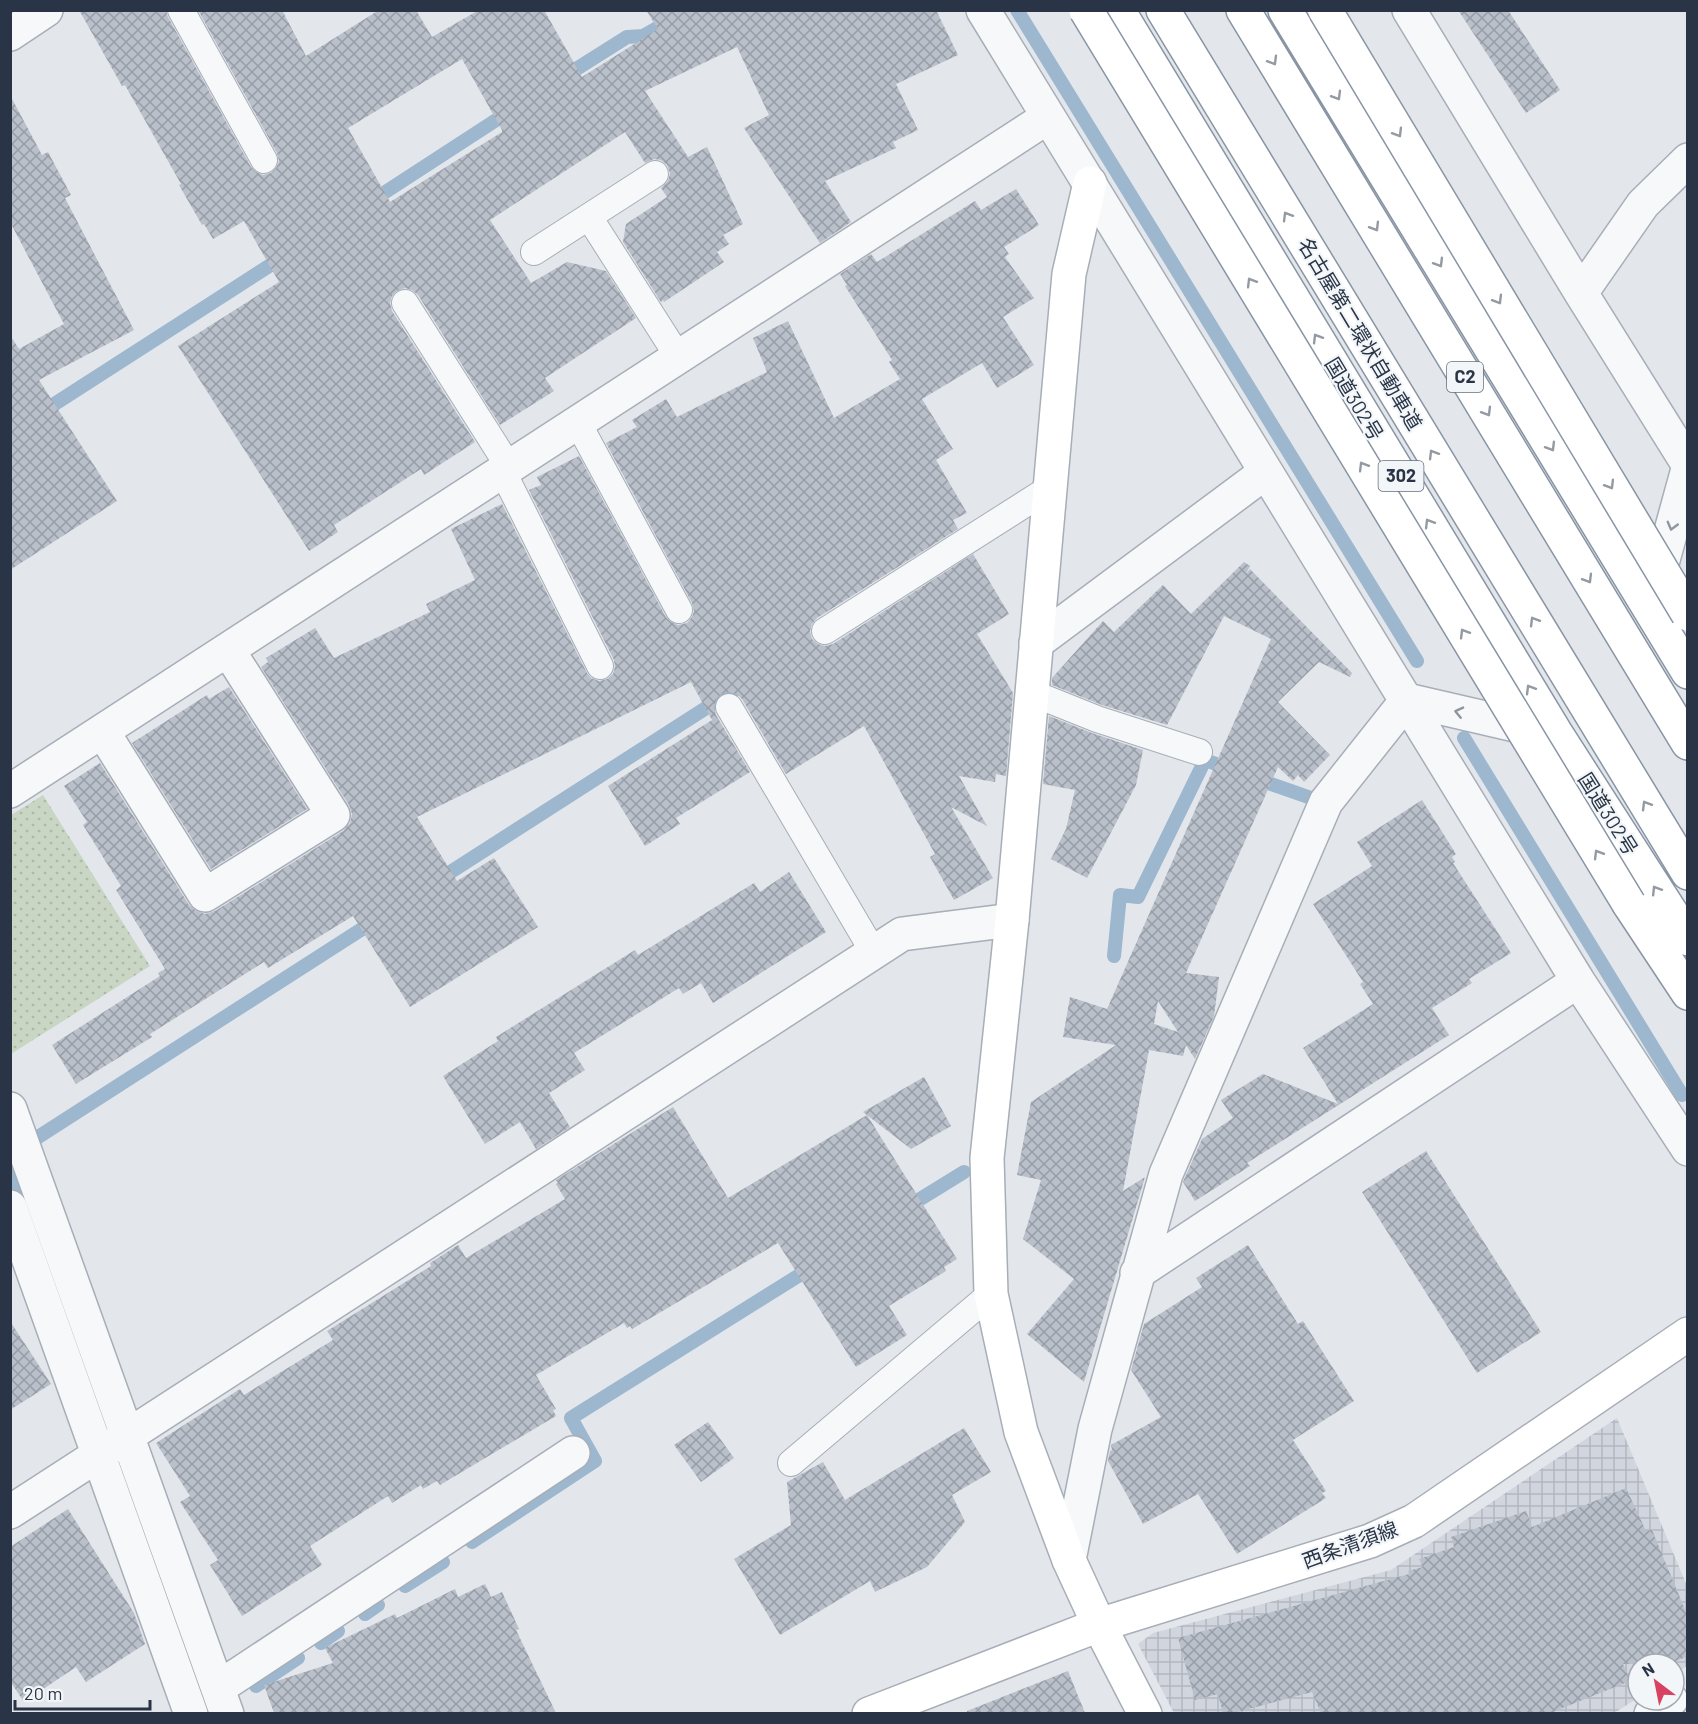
<svg xmlns="http://www.w3.org/2000/svg" width="1698" height="1724" viewBox="0 0 1698 1724" font-family="Barlow,'Noto Sans JP',sans-serif">
<style>
.industrial{fill:url(#industrial-grid)}
.park{fill:url(#park-dots)}
.lines{fill:none;stroke-linecap:round;stroke-linejoin:round}
.stream{stroke:#9cb7ce;stroke-width:14}
.building{fill:url(#building-cross-hatch);fill-rule:evenodd}
.lane-casing{stroke:#a7aeb7;stroke-width:28}
.street-casing{stroke:#a7aeb7;stroke-width:36}
.secondary-casing{stroke:#a7aeb7;stroke-width:36}
.highway-casing{stroke:#8995a4;stroke-width:36}
.lane{stroke:#f6f8fa;stroke-width:26}
.street{stroke:#f6f8fa;stroke-width:33}
.secondary{stroke:#fff;stroke-width:33}
.highway{stroke:#fff;stroke-width:33}
.highway-bridge-casing{stroke:#8995a4;stroke-width:36;stroke-linecap:butt}
.highway-bridge{stroke:#fff;stroke-width:33}
.oneway{stroke:#949aa2}
.oneway2{stroke:#9096a0}
.labels{text-anchor:middle;stroke-width:4.5;stroke-linejoin:round;paint-order:stroke}
.shield{fill:#f3f6f9;stroke:#666f7c;stroke-width:1.5}
.shield-label{font-size:18px;font-weight:bold;fill:#293546}
.street-label{font-size:20px;fill:#293546;stroke:#f3f6f9}
</style>
<defs>
<pattern id="industrial-grid" width="8" height="8" patternUnits="userSpaceOnUse" patternTransform="scale(1.5)"><rect width="8" height="8" fill="#d1d6de"/><path d="M0 4h8M4 0v8" fill="none" stroke="#b3b8c0"/></pattern>
<pattern id="park-dots" width="8" height="8" patternUnits="userSpaceOnUse" patternTransform="scale(1.5)"><rect width="8" height="8" fill="#c9d6c3"/><path d="M2 2h.1M6 6h.1" fill="none" stroke="#adb8a9" stroke-width="1.8" stroke-linecap="round"/></pattern>
<pattern id="building-cross-hatch" width="8" height="8" patternUnits="userSpaceOnUse" patternTransform="scale(1.5)"><rect width="8" height="8" fill="#bac0ca"/><path d="M0 0l8 8M0 8l8-8" fill="none" stroke="#979da6"/></pattern>
</defs>
<rect width="100%" height="100%" fill="#e3e7ec"/>
<!-- industrial -->
<path class="industrial" d="M 1617,1418 L 1687,1586 L 1687,1666 L 1674,1675 L 1674,1664 L 1638,1664 L 1638,1698 L 1614,1713 L 1174,1713 L 1138,1644 L 1153,1633 L 1391,1570 Z"/>
<!-- park -->
<path class="park" d="M 43,795 L 150,966 L 11,1054 L 11,815 Z"/>
<g class="lines">
<!-- stream -->
<path class="stream" d="M 1017,10 L 1417,661
M 10,12 L 12,10
M 562,78 L 627,37 L 643,36 L 673,19
M 370,202 L 510,111
M 39,414 L 283,257
M 1464,738 L 1682,1095
M 1254,778 L 1314,799
M 435,882 L 745,683
M 1114,956 L 1120,895 L 1138,897 L 1205,760 L 1233,770
M 35,1139 L 376,920
M 10,1167 L 26,1210
M 904,1209 L 964,1172
M 88,1377 L 104,1421
M 472,1542 L 595,1461 L 571,1418 L 814,1266
M 405,1586 L 443,1562
M 365,1614 L 378,1605
M 321,1643 L 338,1631
M 256,1686 L 298,1658"/>
</g>
<!-- building -->
<path class="building" d="M 79,10 L 166,10 L 168,17 L 251,167 L 256,172 L 263,175 L 271,173 L 276,168 L 279,161 L 277,153 L 198,10 L 282,10 L 306,56 L 379,10 L 416,10 L 432,37 L 479,10 L 544,10 L 582,77 L 658,29 L 646,10 L 936,10 L 958,55 L 896,84 L 918,130 L 893,142 L 896,148 L 825,181 L 851,222 L 820,243 L 744,128 L 769,115 L 737,47 L 645,91 L 688,157 L 707,147 L 743,224 L 723,235 L 729,244 L 717,252 L 724,262 L 664,302 L 663,300 L 661,302 L 623,242 L 626,224 L 667,197 L 661,188 L 668,181 L 670,173 L 667,165 L 661,160 L 654,159 L 645,163 L 625,132 L 490,220 L 531,283 L 567,262 L 606,271 L 636,318 L 545,378 L 554,391 L 500,425 L 418,295 L 412,290 L 405,288 L 397,291 L 392,296 L 390,303 L 392,311 L 475,442 L 424,475 L 421,469 L 334,525 L 338,532 L 309,551 L 178,346 L 279,282 L 244,221 L 213,239 L 204,224 L 202,225 L 179,185 L 181,184 L 125,85 L 122,86 ZM 462,59 L 502,130 L 502,132 L 390,202 L 348,128 Z
M 1458,10 L 1508,10 L 1560,90 L 1526,113 Z
M 10,95 L 42,155 L 48,152 L 71,195 L 65,198 L 134,330 L 39,380 L 117,501 L 10,570 L 10,335 L 19,349 L 64,324 L 10,222 Z
M 1016,189 L 1039,225 L 1004,247 L 1009,254 L 1005,257 L 1034,298 L 1003,317 L 1034,365 L 997,388 L 982,363 L 922,399 L 953,449 L 936,460 L 967,513 L 953,520 L 958,529 L 817,618 L 812,624 L 810,631 L 812,639 L 818,644 L 825,646 L 833,644 L 973,554 L 1009,614 L 977,634 L 1013,693 L 1006,776 L 996,774 L 995,782 L 959,776 L 987,826 L 951,807 L 993,878 L 954,900 L 930,857 L 935,854 L 864,726 L 786,774 L 742,699 L 737,694 L 729,692 L 721,694 L 716,700 L 714,708 L 716,715 L 750,772 L 676,818 L 680,824 L 645,846 L 608,786 L 712,720 L 691,682 L 417,817 L 457,881 L 494,858 L 538,927 L 410,1007 L 353,916 L 268,968 L 264,962 L 150,1034 L 152,1037 L 76,1084 L 52,1045 L 160,976 L 158,973 L 165,969 L 116,890 L 121,886 L 83,825 L 87,822 L 64,786 L 100,763 L 189,905 L 196,911 L 205,914 L 215,911 L 343,831 L 350,823 L 352,814 L 349,805 L 261,667 L 268,662 L 266,658 L 315,628 L 334,658 L 430,612 L 426,604 L 475,580 L 451,529 L 502,504 L 587,673 L 591,678 L 599,681 L 607,679 L 613,674 L 615,667 L 614,660 L 529,490 L 541,485 L 537,477 L 579,456 L 666,617 L 671,622 L 678,625 L 687,623 L 692,617 L 694,611 L 692,603 L 606,443 L 637,427 L 632,420 L 666,399 L 677,417 L 767,372 L 753,338 L 788,321 L 834,418 L 900,379 L 889,362 L 892,360 L 845,286 L 847,285 L 840,274 L 871,254 L 877,262 L 975,201 L 981,210 Z
M 1244,562 L 1250,566 L 1246,574 L 1250,569 L 1352,673 L 1350,677 L 1319,662 L 1278,702 L 1330,755 L 1304,782 L 1298,775 L 1293,781 L 1278,767 L 1186,973 L 1219,977 L 1214,1016 L 1195,1059 L 1186,1045 L 1183,1056 L 1149,1050 L 1123,1191 L 1145,1177 L 1084,1382 L 1027,1334 L 1074,1279 L 1023,1239 L 1041,1180 L 1017,1175 L 1031,1102 L 1116,1045 L 1063,1037 L 1070,997 L 1107,1009 L 1271,639 L 1224,616 L 1167,725 L 1102,705 L 1052,685 L 1052,678 L 1103,621 L 1114,632 L 1163,585 L 1191,614 ZM 1158,1001 L 1167,1015 L 1178,1032 L 1154,1024 Z
M 229,687 L 307,809 L 211,869 L 132,743 L 207,695 L 209,699 Z
M 1049,716 L 1092,733 L 1143,750 L 1136,785 L 1087,878 L 1051,859 L 1066,829 L 1075,790 L 1043,784 Z
M 1422,800 L 1456,854 L 1452,857 L 1455,862 L 1453,863 L 1511,953 L 1469,979 L 1472,983 L 1432,1008 L 1449,1035 L 1247,1163 L 1250,1166 L 1195,1201 L 1183,1182 L 1202,1139 L 1233,1118 L 1221,1100 L 1263,1074 L 1338,1104 L 1303,1048 L 1373,1004 L 1360,984 L 1363,982 L 1313,904 L 1372,866 L 1357,842 Z
M 789,872 L 826,932 L 713,1003 L 701,983 L 683,994 L 679,988 L 574,1053 L 585,1070 L 549,1093 L 570,1127 L 536,1149 L 520,1122 L 485,1144 L 443,1076 L 498,1041 L 496,1037 L 635,950 L 638,955 L 754,883 L 760,892 Z
M 924,1077 L 951,1126 L 911,1149 L 863,1112 Z
M 673,1107 L 728,1198 L 867,1115 L 957,1259 L 944,1267 L 946,1271 L 889,1306 L 907,1335 L 856,1367 L 778,1243 L 632,1329 L 630,1326 L 627,1328 L 624,1323 L 536,1375 L 556,1409 L 553,1410 L 556,1416 L 440,1485 L 437,1481 L 423,1489 L 421,1485 L 392,1503 L 388,1496 L 310,1546 L 322,1565 L 242,1616 L 210,1565 L 218,1560 L 180,1502 L 190,1496 L 156,1443 L 240,1389 L 244,1395 L 333,1340 L 327,1331 L 431,1266 L 430,1263 L 458,1245 L 466,1258 L 565,1199 L 556,1184 L 558,1183 L 556,1180 Z
M 1426,1151 L 1541,1332 L 1477,1373 L 1362,1192 Z
M 1248,1245 L 1298,1324 L 1303,1321 L 1354,1401 L 1293,1440 L 1326,1491 L 1322,1493 L 1326,1498 L 1237,1554 L 1198,1494 L 1143,1524 L 1108,1461 L 1110,1451 L 1112,1450 L 1111,1445 L 1161,1417 L 1131,1370 L 1144,1324 L 1202,1287 L 1196,1278 Z
M 10,1321 L 51,1384 L 10,1410 Z
M 708,1422 L 734,1458 L 701,1482 L 674,1445 Z
M 964,1428 L 991,1472 L 952,1495 L 965,1522 L 927,1567 L 875,1592 L 870,1581 L 780,1635 L 734,1559 L 791,1525 L 787,1482 L 823,1462 L 845,1500 Z
M 1626,1488 L 1646,1531 L 1652,1530 L 1688,1617 L 1688,1656 L 1669,1664 L 1623,1664 L 1630,1681 L 1550,1713 L 1321,1713 L 1312,1692 L 1233,1713 L 1223,1713 L 1218,1694 L 1195,1700 L 1178,1638 L 1409,1574 L 1408,1571 L 1423,1567 L 1419,1559 L 1454,1547 L 1451,1537 L 1526,1511 L 1532,1527 Z
M 68,1509 L 134,1613 L 145,1644 L 86,1682 L 76,1667 L 24,1702 L 10,1681 L 10,1547 Z
M 485,1584 L 491,1597 L 502,1592 L 519,1629 L 516,1630 L 556,1713 L 274,1713 L 264,1685 L 333,1663 L 325,1648 L 395,1614 L 397,1618 L 455,1589 L 458,1597 Z
M 1068,1671 L 1085,1713 L 967,1713 L 967,1711 Z"/>
<g class="lines">
<defs>
<path id="lane" d="M 181,10 L 264,160
M 589,217 L 679,358
M 534,252 L 655,174
M 405,303 L 509,467
M 578,423 L 679,610
M 503,472 L 600,666
M 825,631 L 1050,488
M 1032,693 L 1097,719 L 1199,752
M 729,707 L 874,953
M 791,1463 L 991,1294"/>
<path id="street" d="M 983,10 L 1578,981 L 1688,1149
M 1409,10 L 1581,293 L 1688,464
M 10,34 L 46,10
M 1581,293 L 1643,204 L 1688,160
M 1655,589 L 1688,469
M 1036,643 L 1266,472
M 103,732 L 205,895 L 333,815 L 228,650
M 10,791 L 1048,117
M 10,1109 L 227,1714
M 10,1207 L 191,1714
M 1137,1273 L 1578,981
M 10,1512 L 902,934 L 1012,920
M 1069,1560 L 1095,1429 L 1166,1174 L 1326,802 L 1407,700 L 1541,731
M 218,1688 L 573,1453
M 1651,1714 L 1671,1700"/>
<path id="secondary" d="M 869,1714 L 1099,1625 L 1069,1560 L 1021,1432 L 991,1294 L 987,1158 L 1012,920 L 1069,274 L 1090,183
M 1145,1714 L 1099,1625 L 1370,1541 L 1414,1521 L 1688,1334"/>
<path id="highway" d="M 1118,10 L 1557,735 L 1688,939
M 1163,10 L 1688,873
M 1243,10 L 1688,743
M 1285,10 L 1688,672
M 1629,904 L 1688,993"/>
</defs>
<!-- lane casing -->
<use href="#lane" class="lane-casing"/>
<!-- street casing -->
<use href="#street" class="street-casing"/>
<!-- secondary casing -->
<use href="#secondary" class="secondary-casing"/>
<!-- highway casing -->
<use href="#highway" class="highway-casing"/>
<!-- lane -->
<use href="#lane" class="lane"/>
<!-- street -->
<use href="#street" class="street"/>
<!-- secondary -->
<use href="#secondary" class="secondary"/>
<!-- highway -->
<use href="#highway" class="highway"/>
<defs>
<path id="highway-bridge" d="M 1086,10 L 1629,904
M 1325,10 L 1688,614"/>
</defs>
<!-- highway-bridge casing -->
<use href="#highway-bridge" class="highway-bridge-casing"/>
<!-- highway-bridge -->
<use href="#highway-bridge" class="highway-bridge"/>
</g>
<!-- one-way arrows -->
<defs><path id="oneway-chevron" d="M-2-3.5L2.5 0L-2 3.5" fill="none" stroke-width="1.6" stroke-linecap="round" stroke-linejoin="round" transform="scale(1.5)"/></defs>
<g class="oneway">
<use href="#oneway-chevron" transform="translate(1273 61) rotate(59)"/>
<use href="#oneway-chevron" transform="translate(1337 96) rotate(59)"/>
<use href="#oneway-chevron" transform="translate(1398 133) rotate(59)"/>
<use href="#oneway-chevron" transform="translate(1287 216) rotate(-121)"/>
<use href="#oneway-chevron" transform="translate(1375 227) rotate(59)"/>
<use href="#oneway-chevron" transform="translate(1439 263) rotate(59)"/>
<use href="#oneway-chevron" transform="translate(1251 282) rotate(-121)"/>
<use href="#oneway-chevron" transform="translate(1498 300) rotate(59)"/>
<use href="#oneway-chevron" transform="translate(1317 338) rotate(-121)"/>
<use href="#oneway-chevron" transform="translate(1487 412) rotate(59)"/>
<use href="#oneway-chevron" transform="translate(1551 447) rotate(59)"/>
<use href="#oneway-chevron" transform="translate(1433 454) rotate(-121)"/>
<use href="#oneway-chevron" transform="translate(1363 466) rotate(-121)"/>
<use href="#oneway-chevron" transform="translate(1610 485) rotate(59)"/>
<use href="#oneway-chevron" transform="translate(1429 523) rotate(-121)"/>
<use href="#oneway-chevron" transform="translate(1588 579) rotate(59)"/>
<use href="#oneway-chevron" transform="translate(1534 621) rotate(-121)"/>
<use href="#oneway-chevron" transform="translate(1464 633) rotate(-121)"/>
<use href="#oneway-chevron" transform="translate(1530 689) rotate(-121)"/>
<use href="#oneway-chevron" transform="translate(1646 805) rotate(-121)"/>
<use href="#oneway-chevron" transform="translate(1598 854) rotate(-121)"/>
<use href="#oneway-chevron" transform="translate(1656 890) rotate(-122)"/>
</g>
<g class="oneway2">
<use href="#oneway-chevron" transform="translate(1672 526) rotate(105)"/>
<use href="#oneway-chevron" transform="translate(1459 712) rotate(-167)"/>
</g>
<g class="labels">
<!-- shield labels -->
<g class="shield">
<rect x="1447" y="362" width="36" height="30" rx="4.5"/>
<rect x="1378.5" y="461" width="45" height="30" rx="4.5"/>
</g>
<g class="shield-label">
<text x="1465" y="383">C2</text>
<text x="1401" y="482">302</text>
</g>
<!-- street labels -->
<g class="street-label">
<text transform="translate(1360 334) rotate(59)" y="7">名古屋第二環状自動車道</text>
<text transform="translate(1354 399) rotate(59)" y="7">国道302号</text>
<text transform="translate(1608 814) rotate(58)" y="7">国道302号</text>
<text transform="translate(1350 1545) rotate(-20)" y="7">西条清須線</text>
</g>
</g>
<!-- border -->
<rect width="1698" height="1724" fill="none" stroke="#293546" stroke-width="24"/>
<!-- north arrow -->
<g transform="translate(1656 1682) rotate(328)"><circle r="28" fill="#f3f6f9" stroke="#a2a9b1" stroke-width="1.5"/>
<path d="M0-4.5L10 22L0 15L-10 22Z" fill="#d84161"/>
<text y="-9" font-size="16" font-weight="bold" text-anchor="middle" fill="#293546">N</text>
</g>
<!-- scale -->
<path d="M15 1700v9h135v-9" fill="none" stroke="#293546" stroke-width="3"/>
<text x="24" y="1700" font-size="18" fill="#293546" stroke="#f3f6f9" stroke-width="4.5" paint-order="stroke">20 m</text>
</svg>
